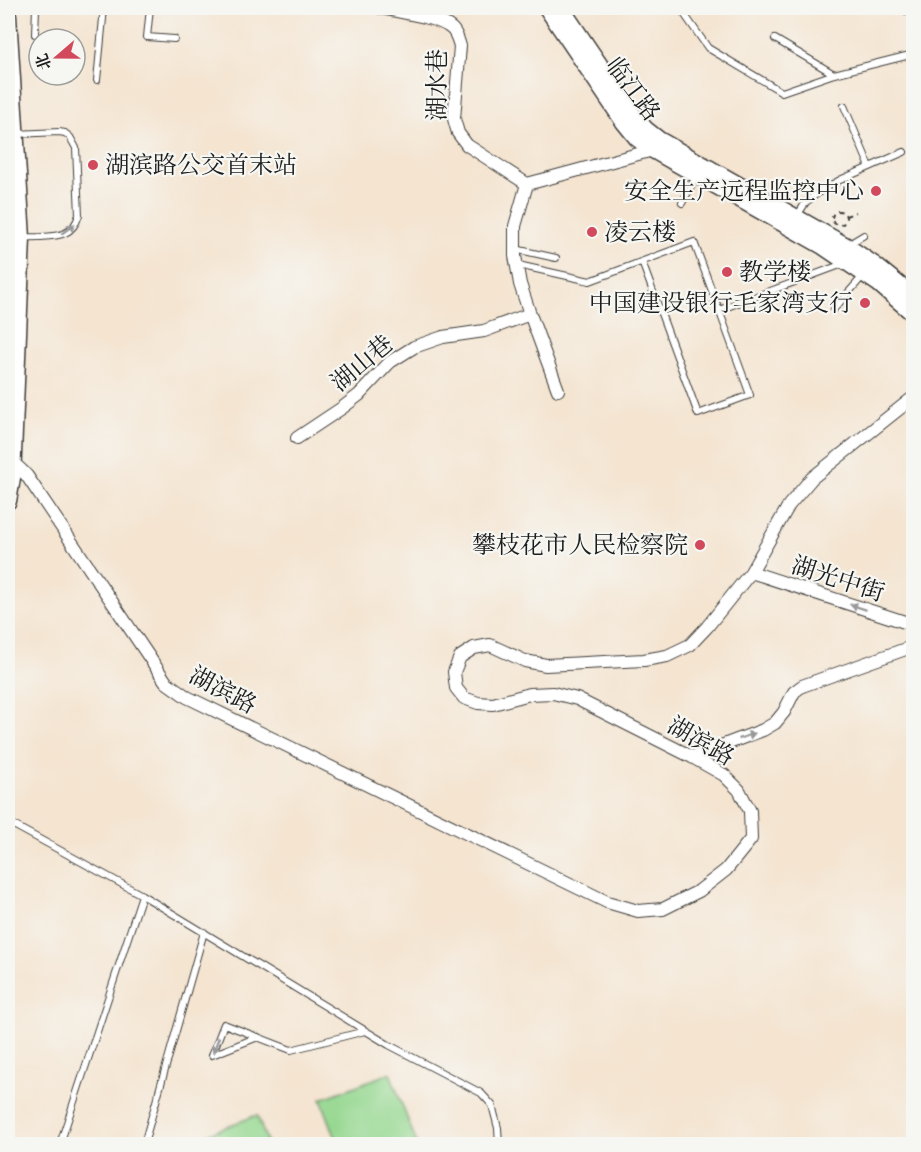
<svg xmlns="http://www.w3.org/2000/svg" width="921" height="1152" viewBox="0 0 921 1152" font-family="Alegreya,'Noto Serif SC',serif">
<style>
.green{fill:#94d78f;stroke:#587a56;stroke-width:1.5}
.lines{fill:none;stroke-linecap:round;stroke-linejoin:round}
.service-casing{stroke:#3c3a37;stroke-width:8}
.minor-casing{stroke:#3c3a37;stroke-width:14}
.secondary-casing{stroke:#3c3a37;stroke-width:19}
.path{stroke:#3c3a37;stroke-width:2;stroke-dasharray:4.5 4.5;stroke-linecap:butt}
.service{stroke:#fff;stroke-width:6}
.minor{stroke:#fff;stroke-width:12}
.secondary{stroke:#fff;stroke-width:16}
.oneway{fill:#999}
.poi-dot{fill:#d1495b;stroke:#f6f6f2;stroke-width:2}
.labels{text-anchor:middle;stroke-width:4.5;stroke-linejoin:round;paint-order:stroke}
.street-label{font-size:24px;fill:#1c1c1c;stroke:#f6f6f2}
.poi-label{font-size:24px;fill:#1c1c1c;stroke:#f6f6f2;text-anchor:start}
</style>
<rect width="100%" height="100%" fill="#f6f6f2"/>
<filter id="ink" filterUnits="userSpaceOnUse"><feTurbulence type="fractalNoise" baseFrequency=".0167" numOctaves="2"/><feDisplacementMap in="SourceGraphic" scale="12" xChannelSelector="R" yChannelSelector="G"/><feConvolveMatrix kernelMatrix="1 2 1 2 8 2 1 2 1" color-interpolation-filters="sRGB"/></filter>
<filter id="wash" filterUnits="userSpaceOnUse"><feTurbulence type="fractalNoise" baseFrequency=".008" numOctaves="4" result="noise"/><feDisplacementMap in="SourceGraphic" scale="24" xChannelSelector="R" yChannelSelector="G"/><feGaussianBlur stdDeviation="1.35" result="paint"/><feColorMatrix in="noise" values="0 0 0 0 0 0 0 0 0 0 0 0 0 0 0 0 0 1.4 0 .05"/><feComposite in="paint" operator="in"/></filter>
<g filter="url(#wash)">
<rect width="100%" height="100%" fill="#f4e4d0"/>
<!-- green -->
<path class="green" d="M 390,1073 L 417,1144 L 338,1144 L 321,1099 Z
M 257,1115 L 267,1142 L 259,1144 L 212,1144 L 208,1134 Z"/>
</g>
<g filter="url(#ink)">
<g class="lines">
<defs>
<path id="service" d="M 150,8 L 147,37 L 174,39
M 680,8 L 708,48 L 782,92 L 834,74 L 914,54
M 900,8 L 914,15
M 35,34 L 36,8
M 775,39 L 834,74
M 97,80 L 104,8
M 844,106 L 870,167
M 682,203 L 697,176
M 797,216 L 806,202 L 822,190 L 840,180 L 904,152
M 12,238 C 22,238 32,237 41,237 C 60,236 73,235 79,215 L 76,148 L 70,137 L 65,133 L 59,132 L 16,134
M 848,247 L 854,241 L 864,235
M 515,249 L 556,258
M 642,262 L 698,414 L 750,395 L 719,310
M 518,265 L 590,281 L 694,242 L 719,310 L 843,264
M 834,309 L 863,276
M 8,822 L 142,895 L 389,1045 L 481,1093 L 492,1105 L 498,1128 L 499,1144
M 258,1037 L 212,1055 L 224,1024 L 291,1050 L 365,1031
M 60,1144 L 142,895
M 144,1144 L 204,932
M 154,1144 L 167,1143 L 173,1144"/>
<path id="minor" d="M 381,8 C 398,12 440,17 452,29 C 457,34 458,40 460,46 L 454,119 L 458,133 L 467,145 L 527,184 L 653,150 L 655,146
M 527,184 L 515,226 L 515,256 L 520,284 L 530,314 L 558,390
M 297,438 L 342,408 L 359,395 L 390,362 L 414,347 L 443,337 L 484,331 L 530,314
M 8,463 C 17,464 21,470 27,476 L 166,682 L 187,697 L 607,902 L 638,911 L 663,909 L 699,891 L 726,870 L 751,839 L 750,811 L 739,790 L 724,775 L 692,757 L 577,699 L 553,693 L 530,694 L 493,704 L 478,703 L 464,698 L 456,688 L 454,672 L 460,657 L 474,648 L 490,645 L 525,661 L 546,665 L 644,660 L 667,656 L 690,645 L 707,627 L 751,572 L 789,505 L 812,478 L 914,397
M 751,572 L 914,625
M 692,757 L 763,730 L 775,723 L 784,712 L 794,692 L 802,686 L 914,646"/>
<path id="secondary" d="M 547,8 L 624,122 L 637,138 L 653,150 L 823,246 L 878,283 L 914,314
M 561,8 L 634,116 L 645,129 L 659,140 L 848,247 L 873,264 L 914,297
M 8,16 L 22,238 L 12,478 L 8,501"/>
</defs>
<!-- service casing -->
<use href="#service" class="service-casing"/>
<!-- minor casing -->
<use href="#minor" class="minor-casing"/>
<!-- secondary casing -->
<use href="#secondary" class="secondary-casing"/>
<!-- path -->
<path class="path" d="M832 218a7 7 0 1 1 14 0a7 7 0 1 1-14 0Z
M 846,216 L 856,212"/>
<!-- service -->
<use href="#service" class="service"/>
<!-- minor -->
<use href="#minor" class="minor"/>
<!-- secondary -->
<use href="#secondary" class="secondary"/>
</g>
<!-- one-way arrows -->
<defs><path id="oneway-solid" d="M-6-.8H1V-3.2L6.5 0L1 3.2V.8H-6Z" transform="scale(1.5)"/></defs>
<g class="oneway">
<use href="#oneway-solid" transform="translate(68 229) rotate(-37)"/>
<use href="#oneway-solid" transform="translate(858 607) rotate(-162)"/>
<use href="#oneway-solid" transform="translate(747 736) rotate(-20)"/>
<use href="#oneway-solid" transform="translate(216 1045) rotate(110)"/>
</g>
</g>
<!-- markers -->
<g class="poi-dot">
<circle cx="93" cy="165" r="6"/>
<circle cx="876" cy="191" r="6"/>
<circle cx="592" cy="232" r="6"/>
<circle cx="727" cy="272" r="6"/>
<circle cx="865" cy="303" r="6"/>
<circle cx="700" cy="545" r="6"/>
</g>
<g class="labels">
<!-- street labels -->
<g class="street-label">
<text transform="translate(437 85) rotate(-90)" y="8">湖水巷</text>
<text transform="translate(633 89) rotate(53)" y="8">临江路</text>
<text transform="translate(362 363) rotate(-40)" y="8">湖山巷</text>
<text transform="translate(838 579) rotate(18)" y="8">湖光中街</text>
<text transform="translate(223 690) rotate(28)" y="8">湖滨路</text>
<text transform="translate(701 741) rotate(30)" y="8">湖滨路</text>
</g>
<!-- poi labels -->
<g class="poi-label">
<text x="105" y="173">湖滨路公交首末站</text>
<text x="864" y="199" text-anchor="end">安全生产远程监控中心</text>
<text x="604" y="240">凌云楼</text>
<text x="739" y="280">教学楼</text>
<text x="853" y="311" text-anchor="end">中国建设银行毛家湾支行</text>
<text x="688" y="553" text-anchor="end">攀枝花市人民检察院</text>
</g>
</g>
<!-- margin -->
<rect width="921" height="1152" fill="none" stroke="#f6f6f2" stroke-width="30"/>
<!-- north arrow -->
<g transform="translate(57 57) rotate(250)"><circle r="28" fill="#f6f6f2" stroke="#9f9f9c" stroke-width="1.5"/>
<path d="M0-4.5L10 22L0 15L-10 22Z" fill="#d1495b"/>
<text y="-9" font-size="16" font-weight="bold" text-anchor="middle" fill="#1c1c1c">北</text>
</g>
</svg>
